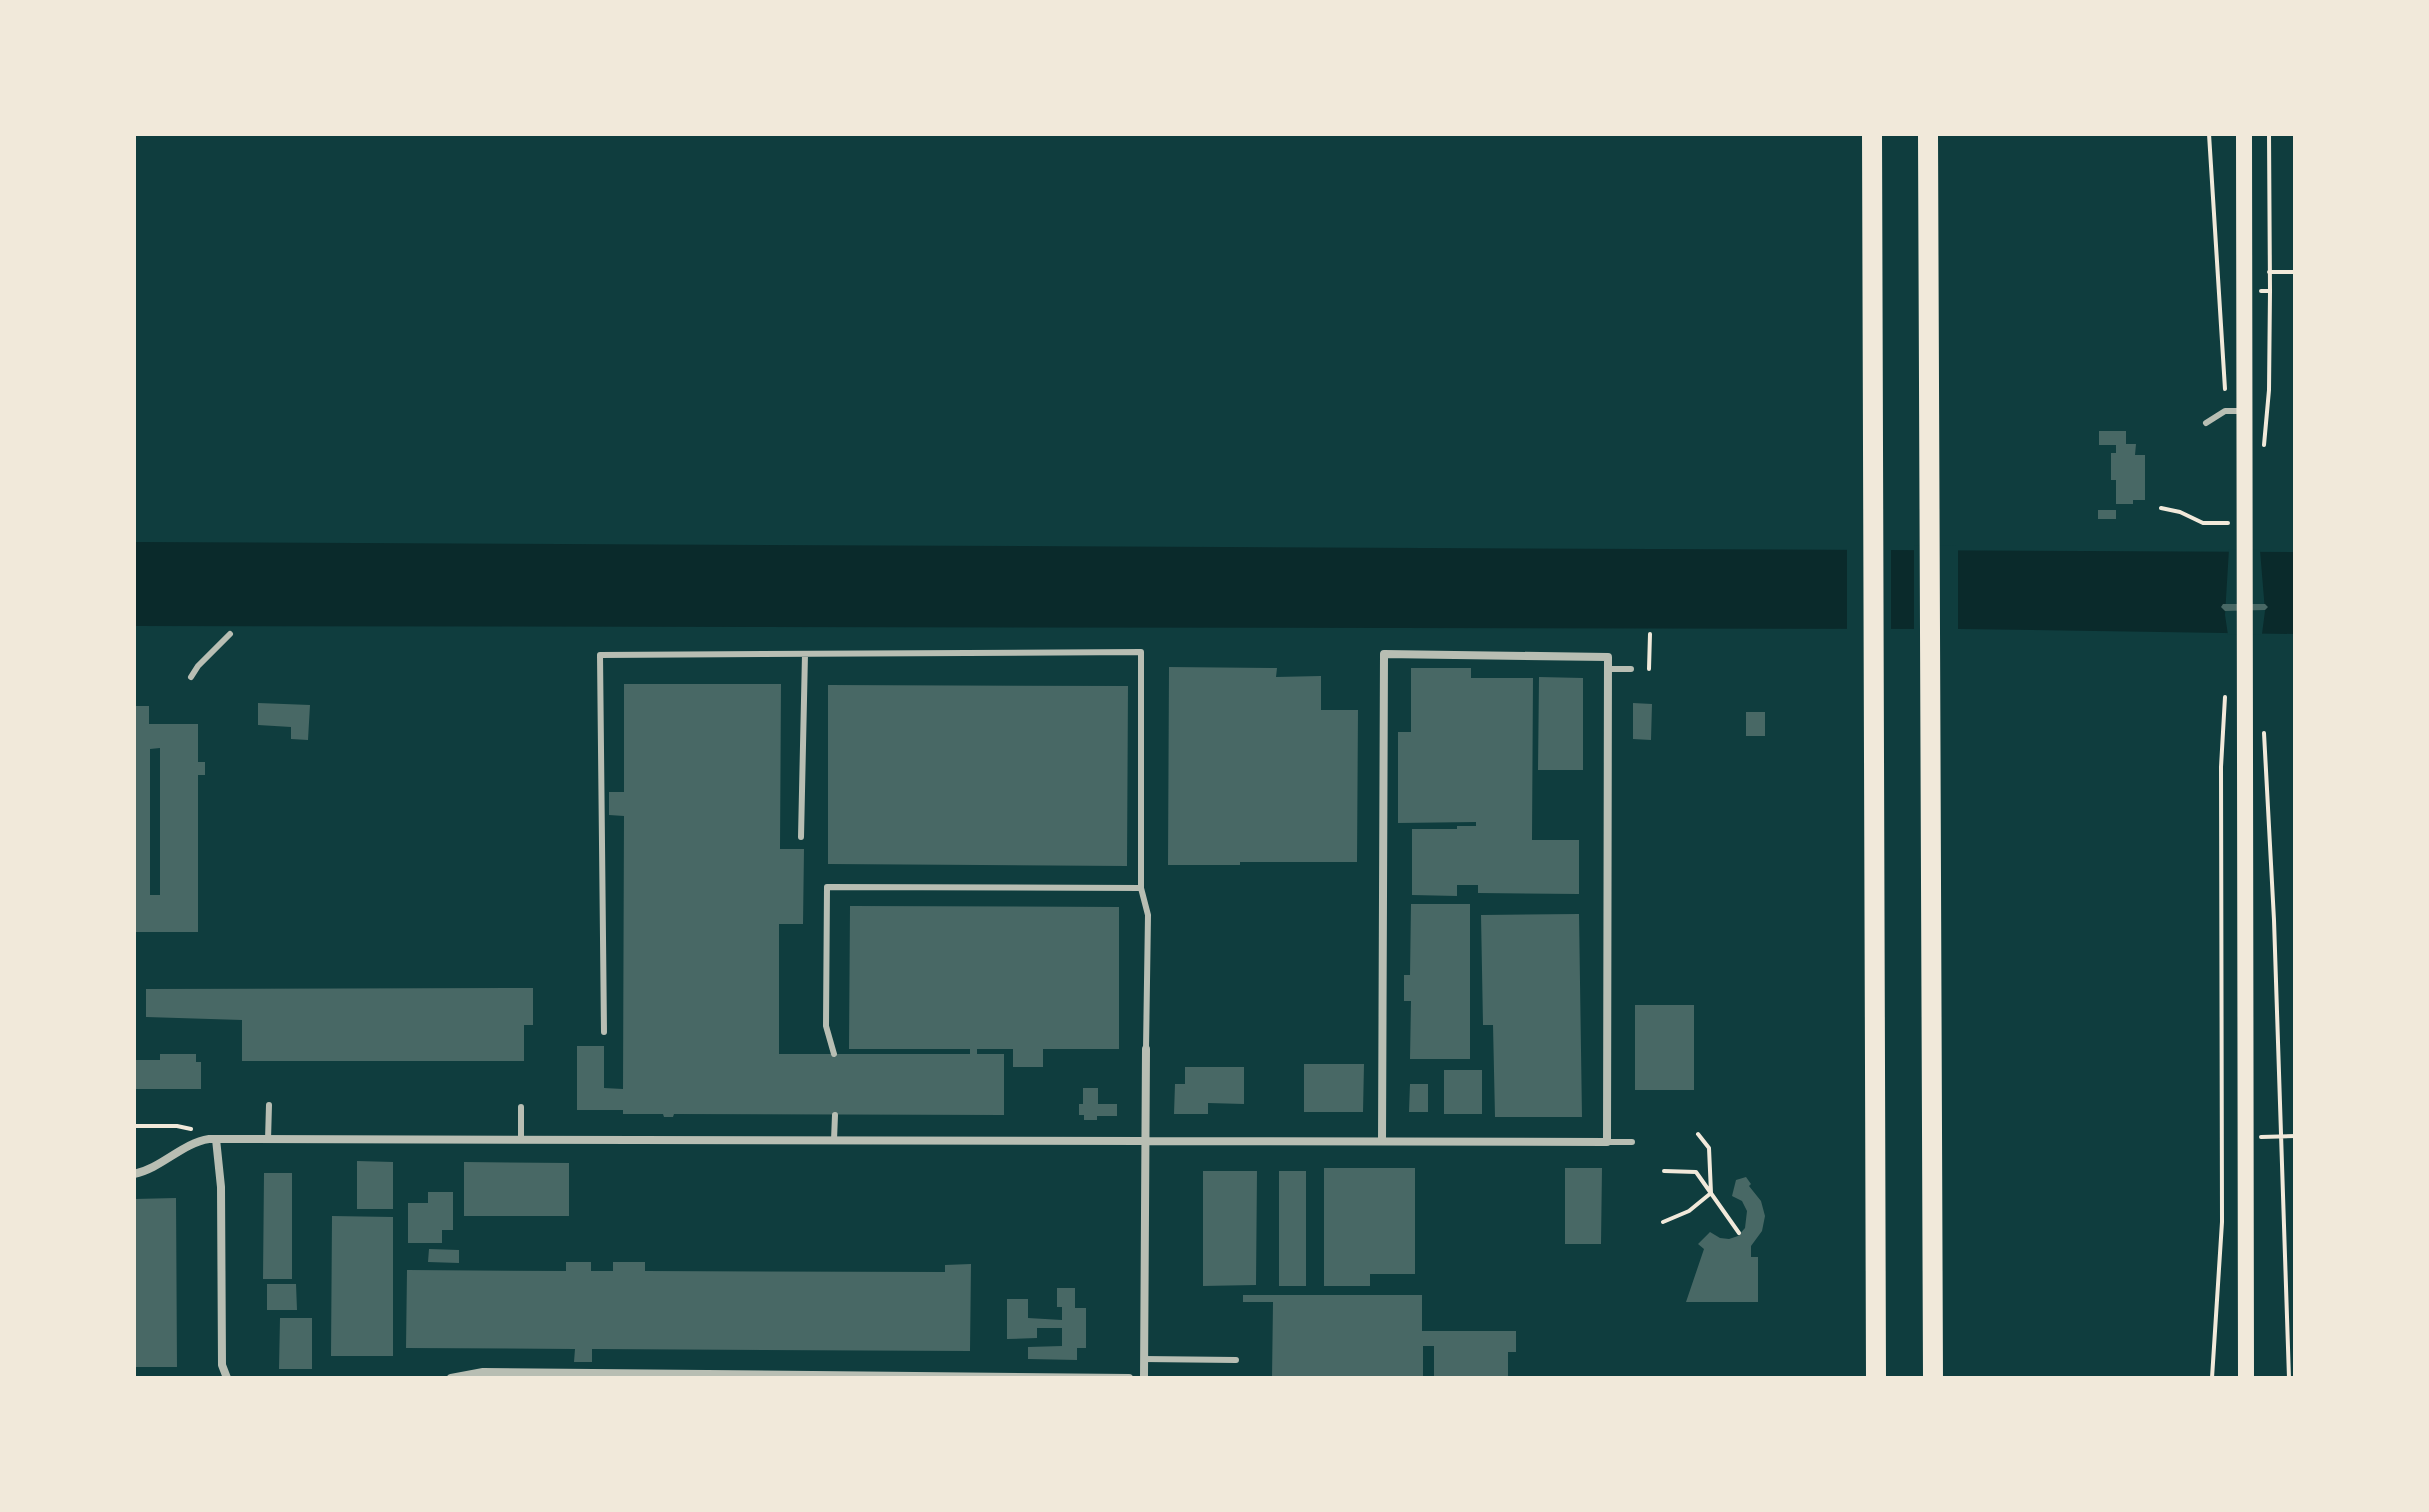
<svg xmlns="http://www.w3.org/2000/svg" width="2429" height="1512" viewBox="0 0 2429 1512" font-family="'Times New Roman',serif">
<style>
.water{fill:#0a2a2b}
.pier{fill:#0f3d3e}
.building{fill:#486865;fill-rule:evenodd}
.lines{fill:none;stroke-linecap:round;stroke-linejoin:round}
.path{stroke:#f1e9da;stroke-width:4}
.service{stroke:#b8beb3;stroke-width:6}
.minor{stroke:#b8beb3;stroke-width:8}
.secondary{stroke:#f1e9da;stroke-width:16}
.motorway{stroke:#f1e9da;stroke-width:20}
</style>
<rect width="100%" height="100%" fill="#0f3d3e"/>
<!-- water -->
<path class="water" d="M 134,542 L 2295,552 L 2295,634 L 1960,629 L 134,626 Z"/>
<!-- pier -->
<path class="pier" d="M 1847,545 L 1891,545 L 1891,633 L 1847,633 Z
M 1914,545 L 1958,546 L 1958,633 L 1914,633 Z
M 2229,549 L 2260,550 L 2265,611 L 2262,634 L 2228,635 L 2225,615 Z"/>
<!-- building -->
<path class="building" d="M 2099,431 L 2126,431 L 2126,444 L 2136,444 L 2135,455 L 2145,455 L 2145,500 L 2133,500 L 2133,504 L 2116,504 L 2116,480 L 2111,480 L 2111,453 L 2116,453 L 2116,445 L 2099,445 Z
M 2098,510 L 2116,510 L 2116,519 L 2098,519 Z
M 2223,604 L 2265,604 L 2268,607 L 2265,610 L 2225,611 L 2221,607 Z
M 1169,667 L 1277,668 L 1276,677 L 1321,676 L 1321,710 L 1358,710 L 1357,862 L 1240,862 L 1240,865 L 1168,865 Z
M 1411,668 L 1471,668 L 1471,678 L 1533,678 L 1532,840 L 1579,840 L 1579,894 L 1478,893 L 1478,885 L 1457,885 L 1457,896 L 1412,895 L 1412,829 L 1457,829 L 1457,826 L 1476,826 L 1476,822 L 1398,823 L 1398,732 L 1411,732 Z
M 1539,677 L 1583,678 L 1583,770 L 1538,770 Z
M 624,684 L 781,684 L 780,849 L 804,849 L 803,924 L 779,924 L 779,1054 L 970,1054 L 970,1049 L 849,1049 L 850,906 L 1119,907 L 1119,1049 L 1043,1049 L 1043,1067 L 1013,1067 L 1013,1049 L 977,1049 L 977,1054 L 1004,1054 L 1004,1115 L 674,1114 L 673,1117 L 664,1117 L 663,1114 L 623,1114 L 623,1110 L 577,1110 L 577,1046 L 604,1046 L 604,1088 L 623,1089 L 624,816 L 609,815 L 609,792 L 624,792 Z
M 828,685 L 1128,686 L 1127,866 L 828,864 Z
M 258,703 L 310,705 L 308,740 L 291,739 L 291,727 L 258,725 Z
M 1633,703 L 1652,704 L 1651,740 L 1633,739 Z
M 134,706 L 149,706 L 149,724 L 198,724 L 198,762 L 205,762 L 205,775 L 198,775 L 198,932 L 134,932 ZM 160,748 L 160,895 L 150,895 L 150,749 Z
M 1746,712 L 1765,712 L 1765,736 L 1746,736 Z
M 1411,904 L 1470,904 L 1470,1059 L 1410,1059 L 1411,1001 L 1404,1001 L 1404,975 L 1410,975 Z
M 1579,914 L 1582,1117 L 1495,1117 L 1493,1025 L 1483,1025 L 1481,915 Z
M 533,988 L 533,1025 L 524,1025 L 524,1061 L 242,1061 L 242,1020 L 146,1017 L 146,989 Z
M 1635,1005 L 1694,1005 L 1694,1090 L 1635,1090 Z
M 160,1054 L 196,1054 L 196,1062 L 201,1062 L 201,1089 L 134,1089 L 134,1060 L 160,1060 Z
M 1304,1064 L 1364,1064 L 1363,1112 L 1304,1112 Z
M 1185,1067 L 1244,1067 L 1244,1104 L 1208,1103 L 1208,1114 L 1174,1114 L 1175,1084 L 1185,1084 Z
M 1444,1070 L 1482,1070 L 1482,1114 L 1444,1114 Z
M 1410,1084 L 1428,1084 L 1428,1112 L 1409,1112 Z
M 1083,1088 L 1098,1088 L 1098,1104 L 1117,1104 L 1117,1116 L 1097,1116 L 1097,1120 L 1084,1120 L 1084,1115 L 1079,1115 L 1079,1104 L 1083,1104 Z
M 357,1161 L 393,1162 L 393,1209 L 357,1209 Z
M 464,1162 L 569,1163 L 569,1216 L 464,1216 Z
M 1324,1168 L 1415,1168 L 1415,1274 L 1370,1274 L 1370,1286 L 1324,1286 Z
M 1565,1168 L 1602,1168 L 1601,1244 L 1565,1244 Z
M 1203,1171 L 1257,1171 L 1256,1285 L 1203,1286 Z
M 1279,1171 L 1306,1171 L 1306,1286 L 1279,1286 Z
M 264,1173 L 292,1173 L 292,1279 L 263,1279 Z
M 1746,1177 L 1751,1184 L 1749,1186 L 1761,1201 L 1765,1216 L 1762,1231 L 1751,1246 L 1751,1257 L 1758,1257 L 1758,1302 L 1686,1302 L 1704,1249 L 1698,1244 L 1710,1232 L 1720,1238 L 1729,1239 L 1738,1236 L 1745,1228 L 1747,1211 L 1742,1201 L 1732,1196 L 1736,1180 Z
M 428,1192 L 453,1192 L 453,1230 L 442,1230 L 442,1243 L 408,1243 L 408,1203 L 428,1203 Z
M 176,1198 L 177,1367 L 134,1367 L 136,1294 L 134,1199 Z
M 332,1216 L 393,1217 L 393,1356 L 331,1356 Z
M 429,1249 L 459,1250 L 459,1263 L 428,1262 Z
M 566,1262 L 591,1262 L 591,1271 L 613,1271 L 613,1262 L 645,1262 L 645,1271 L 945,1272 L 945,1265 L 971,1264 L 970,1351 L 592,1349 L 592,1362 L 574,1362 L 575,1349 L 406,1348 L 407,1270 L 566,1271 Z
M 267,1284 L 296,1284 L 297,1310 L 267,1310 Z
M 1057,1288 L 1075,1288 L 1075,1308 L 1086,1308 L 1086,1348 L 1077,1348 L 1077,1360 L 1028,1359 L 1028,1347 L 1062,1346 L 1062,1328 L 1037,1328 L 1037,1338 L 1007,1339 L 1007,1299 L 1028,1299 L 1028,1318 L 1062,1320 L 1062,1307 L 1057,1307 Z
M 1243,1295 L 1422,1295 L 1422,1331 L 1516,1331 L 1516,1352 L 1508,1352 L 1508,1378 L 1434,1378 L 1434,1346 L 1423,1346 L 1423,1378 L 1272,1378 L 1273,1302 L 1243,1302 Z
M 280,1318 L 312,1318 L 312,1369 L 279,1369 Z"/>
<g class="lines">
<!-- path -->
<path class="path" d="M 2209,134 L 2225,389
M 2269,272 L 2295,272
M 2261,291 L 2270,291 L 2269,134
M 2264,445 L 2269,390 L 2270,291
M 2161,508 L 2180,512 L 2203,523 L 2228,523
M 1649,669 L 1650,634
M 2264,733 L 2274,920 L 2289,1378
M 134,1126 L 177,1126 L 191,1129
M 2261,1137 L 2295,1136
M 1664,1171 L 1696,1172 L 1739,1233
M 1663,1222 L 1689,1211 L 1711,1193 L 1709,1148 L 1698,1134
M 2212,1378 L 2222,1222 L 2221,767 L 2225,697"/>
<!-- service -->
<path class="service" d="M 2206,423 L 2225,411 L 2241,411
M 1608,669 L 1631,669
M 191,677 L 198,666 L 230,634
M 801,837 L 805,654
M 604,1032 L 600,655 L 1141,652 L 1141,888 L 1148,915 L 1146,1049
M 834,1054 L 826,1026 L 827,887 L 1141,888
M 521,1107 L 521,1140
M 268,1140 L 269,1105
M 834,1140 L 835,1115
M 1607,1142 L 1632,1142
M 1144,1359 L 1236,1360"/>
<!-- minor -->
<path class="minor" d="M 216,1139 L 221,1187 L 222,1365 L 227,1378
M 134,1174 C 162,1168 182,1143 209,1139 L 1607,1142 L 1608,657 L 1384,654 L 1382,1141
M 451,1378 L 483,1372 L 1129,1378
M 1144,1378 L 1146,1049"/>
<!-- secondary -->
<path class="secondary" d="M 2244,134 L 2246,1378"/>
<!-- motorway -->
<path class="motorway" d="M 1872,134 L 1876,1378
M 1928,134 L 1933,1378"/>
</g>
<!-- border -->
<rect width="2429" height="1512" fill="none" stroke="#f1e9da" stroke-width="272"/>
</svg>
